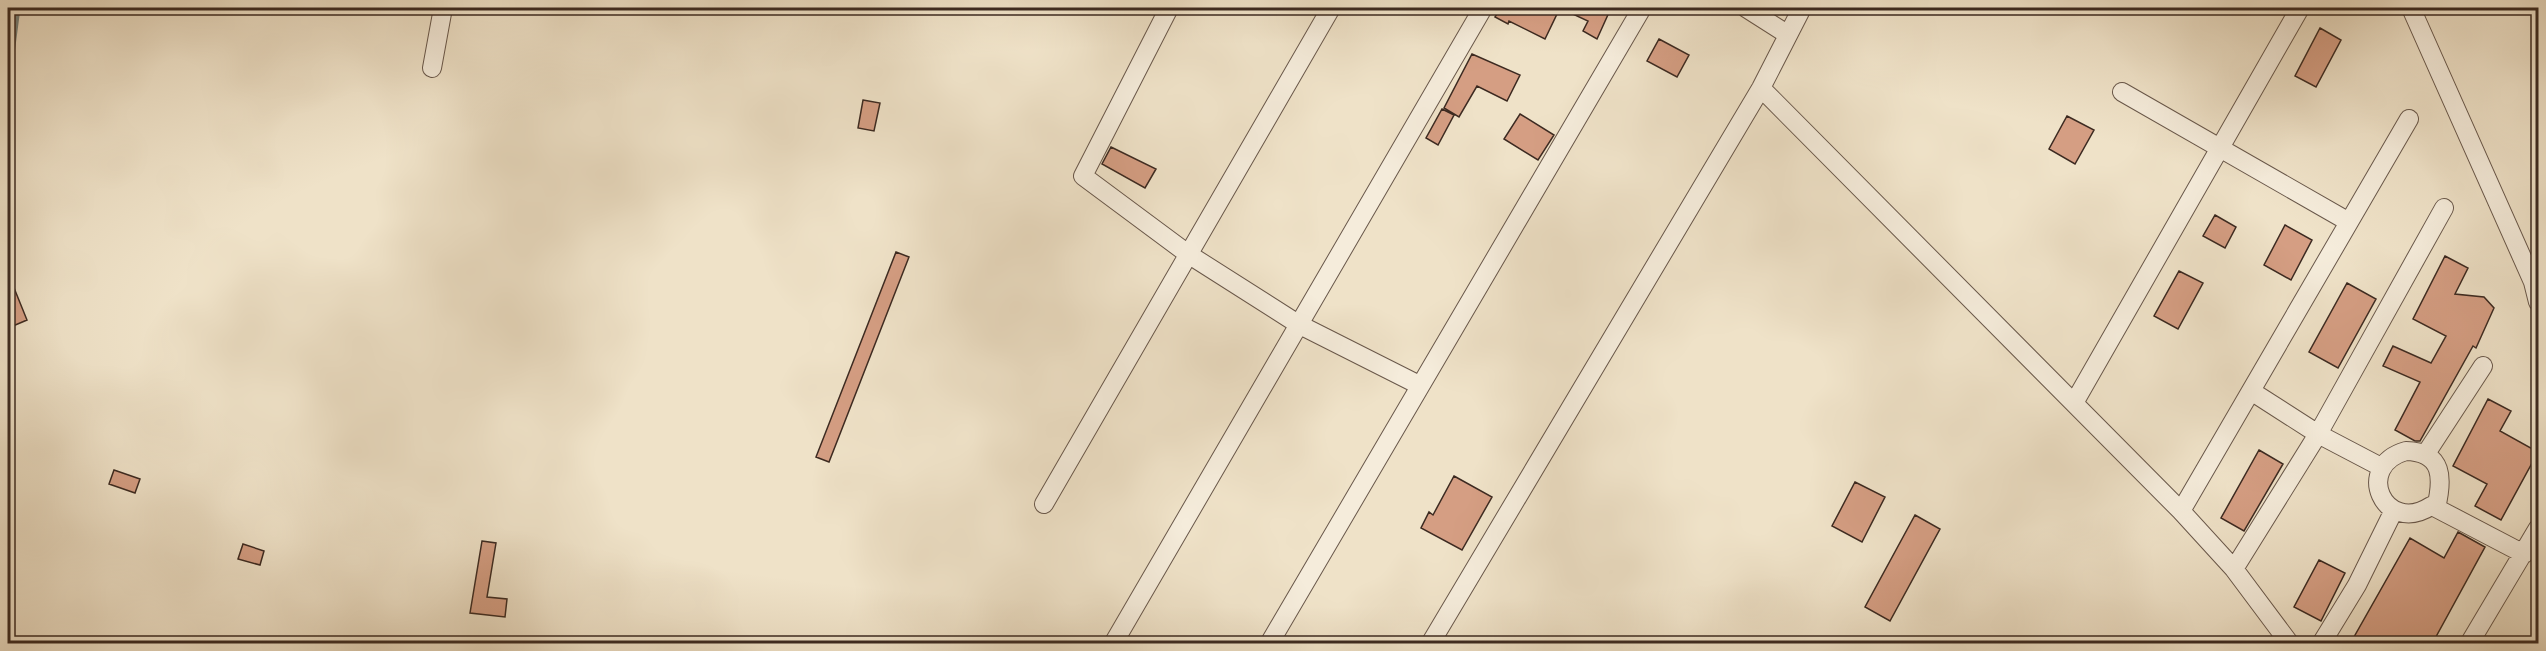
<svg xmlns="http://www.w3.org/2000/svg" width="2546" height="651" viewBox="0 0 2546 651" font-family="Vollkorn,serif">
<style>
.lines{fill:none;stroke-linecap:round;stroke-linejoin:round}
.stream{stroke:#74827c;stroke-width:5}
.building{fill:#d59e83;stroke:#3c2a21;stroke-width:1.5}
.minor-casing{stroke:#69584b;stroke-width:20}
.minor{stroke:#f5ecdb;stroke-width:18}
</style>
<rect width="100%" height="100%" fill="#efe2c8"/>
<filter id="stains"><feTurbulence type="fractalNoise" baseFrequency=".00333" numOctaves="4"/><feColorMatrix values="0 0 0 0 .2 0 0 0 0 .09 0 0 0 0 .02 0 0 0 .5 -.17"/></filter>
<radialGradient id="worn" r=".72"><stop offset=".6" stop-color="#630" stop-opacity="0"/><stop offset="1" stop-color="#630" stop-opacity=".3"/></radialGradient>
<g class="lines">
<!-- stream -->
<path class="stream" d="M 8,84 L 18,8"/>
</g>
<!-- building -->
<path class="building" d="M 1494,8 L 1544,8 L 1557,14 L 1545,39 L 1509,21 L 1508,24 L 1495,17 L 1497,14 L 1493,12 Z
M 1560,8 L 1611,8 L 1597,39 L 1583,31 L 1588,21 Z
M 2320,28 L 2341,40 L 2316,87 L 2295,76 Z
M 1659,39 L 1689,55 L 1677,77 L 1647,61 Z
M 1472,54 L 1520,75 L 1507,101 L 1477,86 L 1459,117 L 1444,108 Z
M 863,100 L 880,103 L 874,131 L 858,128 Z
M 1442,109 L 1454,115 L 1438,145 L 1426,138 Z
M 1520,114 L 1554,135 L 1538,160 L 1504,139 Z
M 2067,116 L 2094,130 L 2075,164 L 2049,149 Z
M 1111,147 L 1156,169 L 1145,188 L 1102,164 Z
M 2215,215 L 2236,227 L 2225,248 L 2203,236 Z
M 2285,225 L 2312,240 L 2291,280 L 2264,265 Z
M 896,252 L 909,257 L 829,462 L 816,457 Z
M 2445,256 L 2468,268 L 2455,294 L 2484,297 L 2494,308 L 2476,348 L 2473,346 L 2420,441 L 2415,441 L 2395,430 L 2420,382 L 2383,366 L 2393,346 L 2431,363 L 2446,336 L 2413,319 Z
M 2179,271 L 2203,283 L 2178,329 L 2154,316 Z
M 8,273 L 27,320 L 13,326 L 8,312 Z
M 2347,283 L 2376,299 L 2338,368 L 2309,352 Z
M 2488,399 L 2511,411 L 2500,431 L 2538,452 L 2501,520 L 2475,506 L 2487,484 L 2453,466 Z
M 2259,450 L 2283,464 L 2244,531 L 2221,518 Z
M 114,470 L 140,479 L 135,493 L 109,484 Z
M 1454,476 L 1492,497 L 1462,550 L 1421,528 L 1429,512 L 1433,515 Z
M 1855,482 L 1885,497 L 1862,542 L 1832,526 Z
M 1915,515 L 1940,529 L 1890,621 L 1865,607 Z
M 2458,532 L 2485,547 L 2432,644 L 2350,644 L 2410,538 L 2444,558 Z
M 482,541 L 496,543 L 487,597 L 507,599 L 505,617 L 470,613 Z
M 243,544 L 264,551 L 260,565 L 238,559 Z
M 2319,560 L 2345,573 L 2321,621 L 2294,607 Z"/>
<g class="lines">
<defs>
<path id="minor" d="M 1169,8 L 1083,176 L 1188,254 L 1298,324 L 1419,385
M 1746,8 L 1787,34
M 2411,8 L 2533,282 L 2538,302
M 432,68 L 443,8
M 1761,88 L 2181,511 L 2234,569 L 2290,644
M 2122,92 L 2349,222
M 2251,391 L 2318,434 L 2381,467
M 2074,403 L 2300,8
M 2406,451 C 2444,452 2443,479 2436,508 L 2431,506 C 2384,536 2353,466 2406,451 Z
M 2425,455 L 2483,366
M 1044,504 L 1331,8
M 2436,508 L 2524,554
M 2181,511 L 2409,119
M 2234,569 L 2318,434 L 2444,208
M 1113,644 L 1483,8
M 1269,644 L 1642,8
M 1430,644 L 1761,88 L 1802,8
M 2321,644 L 2357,585 L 2394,510
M 2469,644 L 2538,528"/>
</defs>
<!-- minor casing -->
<use href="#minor" class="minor-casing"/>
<!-- minor -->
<use href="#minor" class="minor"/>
</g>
<!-- margin -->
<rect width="2546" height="651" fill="none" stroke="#efe2c8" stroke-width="30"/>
<rect x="9" y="9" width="2528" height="633" fill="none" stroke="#3c2a21" stroke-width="3"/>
<rect x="15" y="15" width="2516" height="621" fill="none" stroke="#3c2a21" stroke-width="1.5"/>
<rect width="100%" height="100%" filter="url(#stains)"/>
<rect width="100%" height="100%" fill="url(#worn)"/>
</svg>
